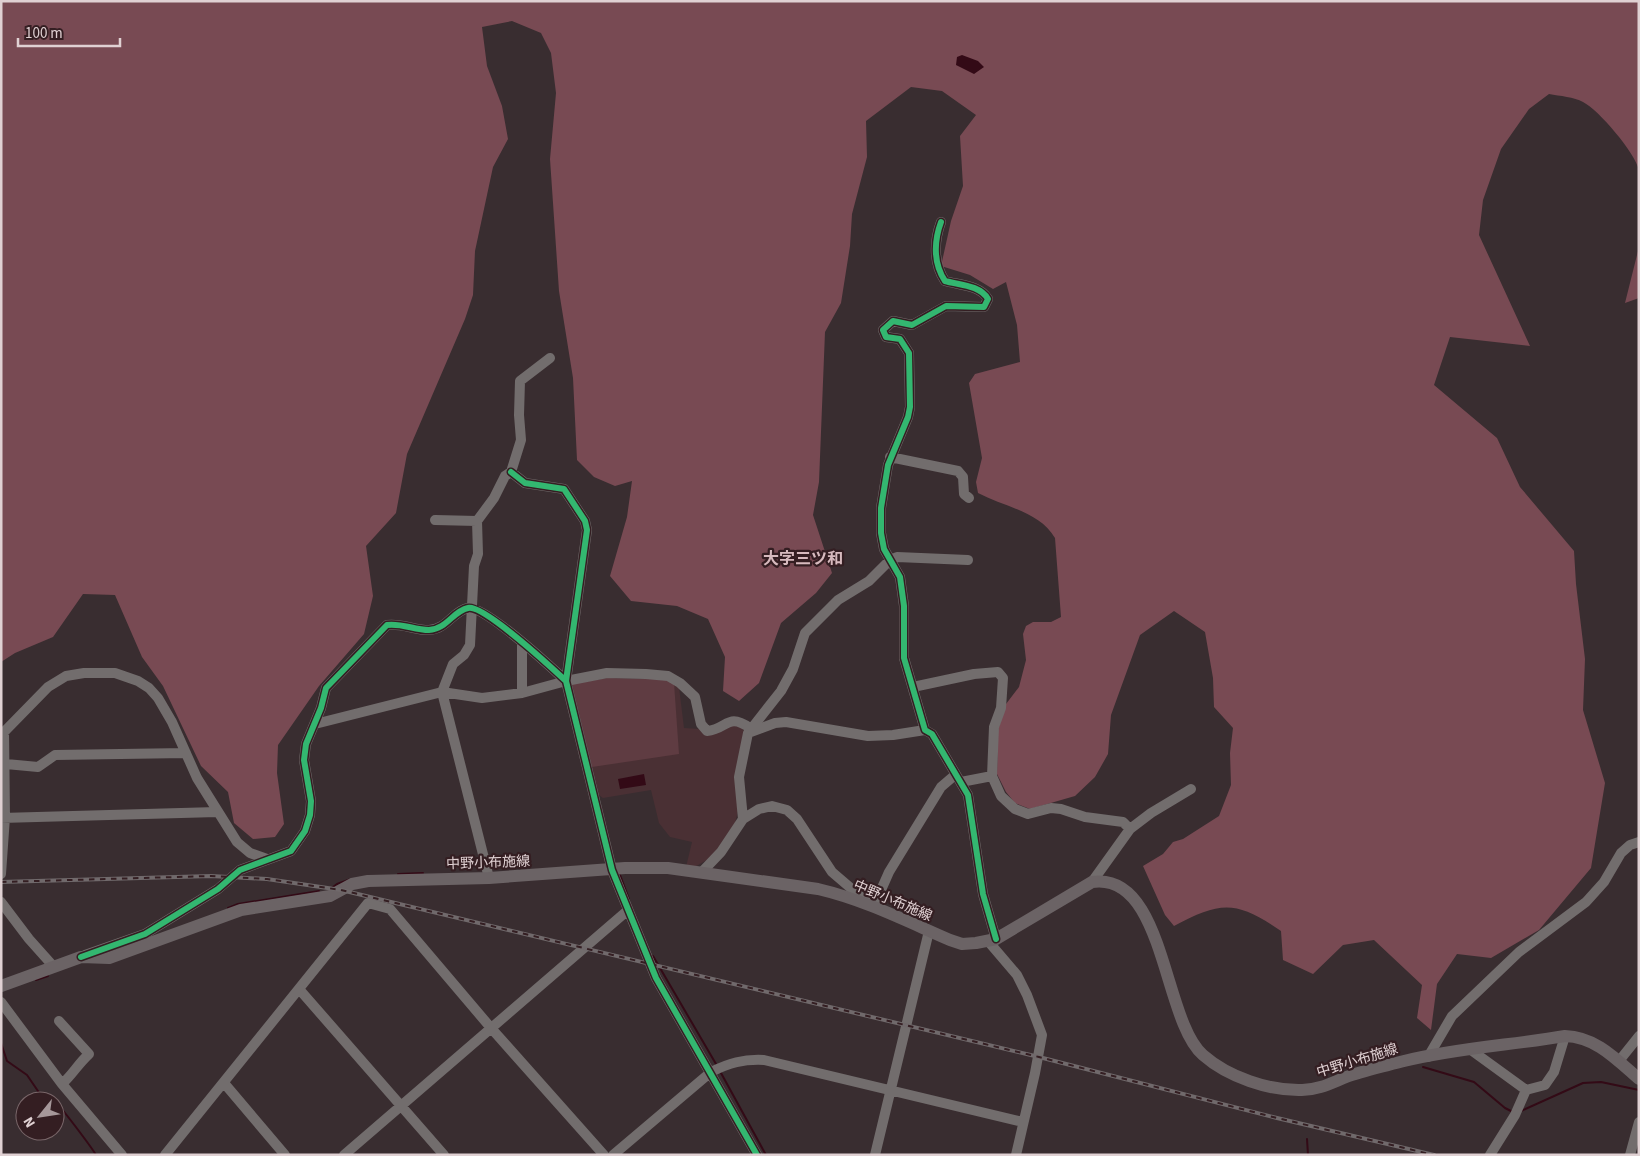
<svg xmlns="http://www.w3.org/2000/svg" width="1640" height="1156" viewBox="0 0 1640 1156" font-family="'Source Sans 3','Noto Sans JP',sans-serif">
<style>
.built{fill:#4a3034}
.green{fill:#5f3c42}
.forest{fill:#784a53}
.water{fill:#330a16}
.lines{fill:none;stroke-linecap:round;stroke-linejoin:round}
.stream{stroke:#330a16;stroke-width:2}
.minor{stroke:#726d6d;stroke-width:10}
.major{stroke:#6b6365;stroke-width:12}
.rail-casing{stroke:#70696b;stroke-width:4}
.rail{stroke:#341e22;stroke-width:2;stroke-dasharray:5.5;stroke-linecap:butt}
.cycleway-casing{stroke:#341e22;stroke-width:9}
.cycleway{stroke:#33b770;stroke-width:6}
.labels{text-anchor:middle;stroke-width:4.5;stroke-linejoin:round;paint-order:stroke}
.street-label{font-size:14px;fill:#e0d1d3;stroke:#341e22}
.quarter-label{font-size:16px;font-weight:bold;fill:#d7babe;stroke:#341e22}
</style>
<rect width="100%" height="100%" fill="#392d30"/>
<!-- built -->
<path class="built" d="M 666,679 L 679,687 L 684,728 L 700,729 L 732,724 L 741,726 L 745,733 L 738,811 L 735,823 L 717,854 L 693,868 L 686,867 L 692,842 L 670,837 L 659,823 L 651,790 L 603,798 L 599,795 L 572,684 Z"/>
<!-- green -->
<path class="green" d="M 607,678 L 666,679 L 674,683 L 679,754 L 592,767 L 572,684 Z"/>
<!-- forest -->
<path class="forest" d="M 1,1 L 1639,1 L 1639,170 C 1635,153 1599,110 1583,102 C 1574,97 1560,96 1549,94 L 1529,109 L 1501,149 L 1483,200 L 1479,235 L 1530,346 L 1450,337 L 1434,385 L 1497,438 L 1520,487 L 1574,551 L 1576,584 L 1585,659 L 1583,710 L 1605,783 L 1591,868 L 1539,930 L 1491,958 L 1457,954 L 1437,984 L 1431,1030 L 1417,1018 L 1422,985 L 1374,940 L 1343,945 L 1313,974 L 1283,960 L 1281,931 C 1236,900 1221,901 1174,926 L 1165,915 L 1143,866 L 1163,854 L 1173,842 L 1183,839 L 1219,816 L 1231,785 L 1230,753 L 1233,728 L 1214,707 L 1213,678 L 1205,632 L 1174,611 L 1140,635 L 1111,715 L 1108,754 L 1095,777 L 1075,796 L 1030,809 L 1015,803 L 1006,792 L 997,774 L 998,730 L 1006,704 L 1019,687 L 1026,660 L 1023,634 L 1026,626 L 1033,622 L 1051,622 L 1061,617 L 1055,538 C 1039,511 1004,507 978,493 L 976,482 L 982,458 L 969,383 L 975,374 L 1020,362 L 1017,325 L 1006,282 L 993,289 L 970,275 L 941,266 L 951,221 L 963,186 L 960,136 L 976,115 L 942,91 L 911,87 L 866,121 L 867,157 L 852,214 L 850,246 L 841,303 L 825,332 L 819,482 L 813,515 L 832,573 L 816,593 L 781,623 L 759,683 L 739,701 L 723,691 L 725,657 L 708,619 L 677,606 L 631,601 L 610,576 L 627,517 L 632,481 L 615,486 L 594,477 L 577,460 L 573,378 L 559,291 L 550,159 L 556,93 L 551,53 L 541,33 L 512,21 L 482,27 L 487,66 L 502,106 L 508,139 L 493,167 L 475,251 L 473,295 L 465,319 L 407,454 L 396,513 L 366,546 L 373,596 L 364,634 L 319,686 L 278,745 L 277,773 L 284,824 L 275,837 L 253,839 L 234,823 L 228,792 L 201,766 L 163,686 L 142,657 L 115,595 L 83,594 L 53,637 L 15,653 L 1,662 Z
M 1639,247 L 1639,298 L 1625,303 Z"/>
<!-- water -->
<path class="water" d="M 962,55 L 978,61 L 984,67 L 974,74 L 956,65 L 957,57 Z
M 644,774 L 646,785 L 620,789 L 618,779 Z"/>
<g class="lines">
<!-- stream -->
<path class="stream" d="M 398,874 L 423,873
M 620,875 L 629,899
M 329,890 L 337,884 L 351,879
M 228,908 L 238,904 L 319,891
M 653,956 L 716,1064
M 36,980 L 48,976
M 1,1043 L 7,1061 L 27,1075 L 40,1094 L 53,1101
M 1423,1067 L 1474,1082 L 1505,1108 L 1513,1112
M 721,1073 L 766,1155
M 55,1102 C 60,1105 92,1148 96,1155
M 1521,1111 L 1583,1083 L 1601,1082 L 1639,1090
M 1307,1139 L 1308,1155"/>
<!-- minor -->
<path class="minor" d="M 941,222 C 934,241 933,263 945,281 C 959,285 980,285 988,299 L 984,307 L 946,306 L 912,325 L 893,321 L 883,330 L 886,337 L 900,339 L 909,353 L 910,407 L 908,417 L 888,465 L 881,508 L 881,533 L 884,549 L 900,577 L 904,606 L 904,658 L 925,730 L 932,734 L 968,795 L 983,894 L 996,939
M 890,457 L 958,471 L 963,477 L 964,494 L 969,498
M 511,472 L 525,483 L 564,489 L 585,521 L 587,530 L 566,681 L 612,870 L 656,978 L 757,1155
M 435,520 L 477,521
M 522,642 L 522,693
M 913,687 L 974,674 L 998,672 L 1003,678 L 1001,708 L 994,727 L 992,776
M 315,724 L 442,692 L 482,698 L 522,693 L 566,681 L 607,673 L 646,674 L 668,676 L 680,683 L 695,697 L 701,724 L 707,731 C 728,729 727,712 750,728
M 748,733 L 775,723 L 786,722 L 868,736 L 893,735 L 925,730
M 6,764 L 38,767 L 55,755 L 186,753
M 961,782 L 992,776 L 1001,796 L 1015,809 L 1028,814 L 1051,808 L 1061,809 L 1085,817 L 1123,822 L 1130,829
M 1,818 L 217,812
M 743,819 L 739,777 L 748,733 L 781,691 L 793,669 L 805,633 L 838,600 L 869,581 L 890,560 L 897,557 L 968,560
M 701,873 L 721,852 L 743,819 L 759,809 L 772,806 L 787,810 L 797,819 L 832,872 L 867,902
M 1,874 L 5,817 L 4,732 L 48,687 L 66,676 L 84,673 L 115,673 L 138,681 L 149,688 L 158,698 L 172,722 L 197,778 L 237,842 L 250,853 L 267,859
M 489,878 L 442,692 L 453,664 L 464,655 L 470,645 L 474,566 L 478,554 L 477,521 L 494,498 L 505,476 L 511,472 L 521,440 L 519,415 L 520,381 L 550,358
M 1092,882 L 1130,829 L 1151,813 L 1191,789
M 1,902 L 29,939 L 54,967
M 874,906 L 889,872 L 941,787 L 955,775
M 988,941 L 1017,975 L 1027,995 L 1042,1035 L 1035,1073 L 1016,1155
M 85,955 L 145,934 L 218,889 L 240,870 L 291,851 L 305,831 L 310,815 L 311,801 L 304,760 L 306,744 L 321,708 L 326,688 L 387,625 C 402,623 414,630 429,630 C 447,629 453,611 468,608 C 483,604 552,668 566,681
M 299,989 L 444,1155
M 1,1002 L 62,1084 L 122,1155
M 59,1021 L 89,1054 C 78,1064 73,1074 62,1084
M 1471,1050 L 1526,1090
M 1428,1057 L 1452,1016 L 1519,952 L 1586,902 L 1604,882 L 1621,853 L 1630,845 L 1639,842
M 1619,1061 L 1639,1036
M 224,1083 L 285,1155
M 165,1155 L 368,903 L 390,909 L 491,1028 L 604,1155
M 344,1155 L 627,911
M 613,1155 L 711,1072 C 729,1063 743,1059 764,1060 L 1023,1122
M 875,1155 L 929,931
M 1490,1155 L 1515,1115 L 1526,1090 L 1545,1085 L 1554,1072 L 1565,1036
M 1630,1155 L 1639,1122"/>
<!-- major -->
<path class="major" d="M 1,986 L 81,957 L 109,958 L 241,910 L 330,896 L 352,884 L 368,881 L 489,878 L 625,868 L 668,868 L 818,889 C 865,900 906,921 950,940 L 962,944 L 976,943 L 996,939 L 1092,882 C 1165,871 1163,1021 1203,1055 C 1228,1077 1269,1091 1302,1090 C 1319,1090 1333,1082 1349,1076 C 1366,1070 1385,1066 1404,1061 C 1456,1048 1512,1045 1565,1036 C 1596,1037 1616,1059 1639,1079"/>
<defs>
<path id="rail" d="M 1,882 L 211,876 L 267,879 L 341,890 L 1039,1057 L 1277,1118 L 1434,1155"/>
</defs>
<!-- rail casing -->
<use href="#rail" class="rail-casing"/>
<!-- rail -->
<use href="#rail" class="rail"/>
<defs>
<path id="cycleway" d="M 941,222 C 934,241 933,263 945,281 C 959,285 980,285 988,299 L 984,307 L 946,306 L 912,325 L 893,321 L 883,330 L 886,337 L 900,339 L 909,353 L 910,407 L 908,417 L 888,465 L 881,508 L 881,533 L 884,549 L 900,577 L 904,606 L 904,658 L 925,730 L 932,734 L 968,795 L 983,894 L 996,939
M 511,472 L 525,483 L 564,489 L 585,521 L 587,530 L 566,681 L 612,870 L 656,978 L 757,1155
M 81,957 L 145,934 L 218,889 L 240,870 L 291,851 L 305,831 L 310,815 L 311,801 L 304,760 L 306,744 L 321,708 L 326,688 L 387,625 C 402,623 414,630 429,630 C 447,629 453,611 468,608 C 483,604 552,668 566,681"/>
</defs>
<!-- cycleway casing -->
<use href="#cycleway" class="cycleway-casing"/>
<!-- cycleway -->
<use href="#cycleway" class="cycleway"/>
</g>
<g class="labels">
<!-- street labels -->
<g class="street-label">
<text transform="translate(488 862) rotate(-2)" y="5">中野小布施線</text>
<text transform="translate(893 900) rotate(23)" y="5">中野小布施線</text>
<text transform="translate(1357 1060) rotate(-17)" y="5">中野小布施線</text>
</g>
<!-- quarter labels -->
<g class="quarter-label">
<text x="803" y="564">大字三ツ和</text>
</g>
</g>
<!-- border -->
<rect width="1640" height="1156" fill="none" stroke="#e0d1d3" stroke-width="5"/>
<!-- north arrow -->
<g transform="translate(40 1116) rotate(240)"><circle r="24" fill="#341e22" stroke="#796669"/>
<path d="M0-4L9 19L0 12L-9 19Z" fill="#a6989a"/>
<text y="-8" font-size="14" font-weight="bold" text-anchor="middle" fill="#e0d1d3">N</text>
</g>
<!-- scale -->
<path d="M18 38v8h102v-8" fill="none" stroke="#e0d1d3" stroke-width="2.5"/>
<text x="25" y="38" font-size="15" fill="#e0d1d3" stroke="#341e22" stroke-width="4" paint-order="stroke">100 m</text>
</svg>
